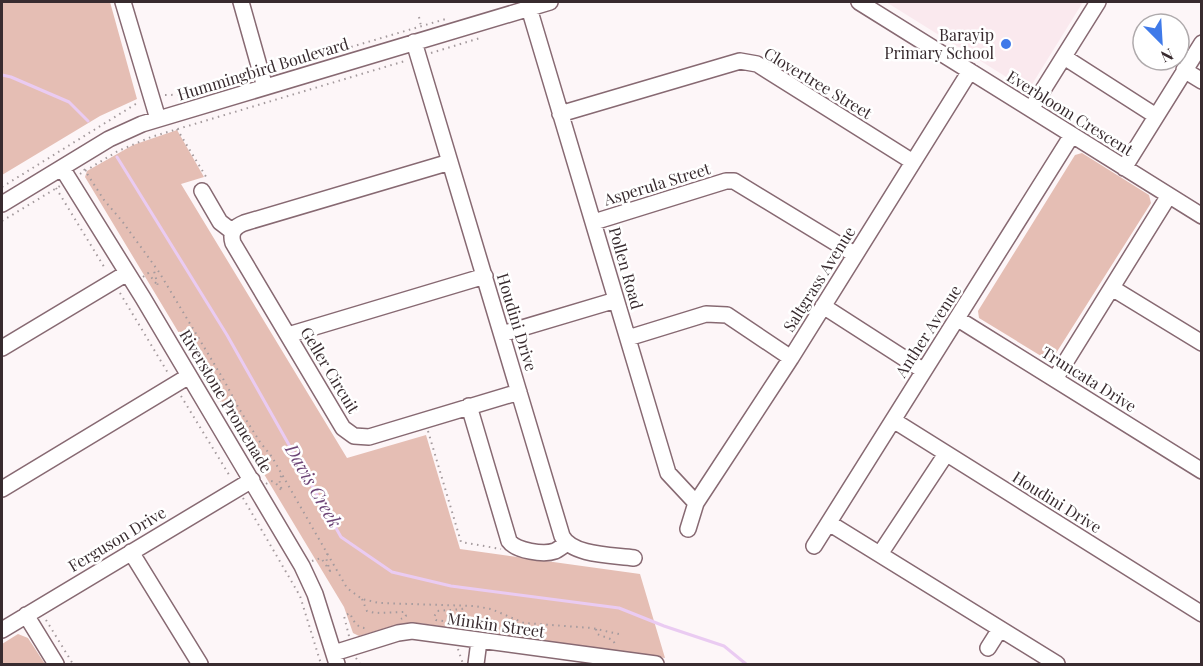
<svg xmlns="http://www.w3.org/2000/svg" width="1203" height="666" viewBox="0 0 1203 666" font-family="'Playfair Display',serif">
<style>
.built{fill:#fae9ee}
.park{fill:#e5beb4}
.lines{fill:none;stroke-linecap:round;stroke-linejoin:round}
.stream{stroke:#eacbf2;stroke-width:3}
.minor-casing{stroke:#876972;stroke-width:18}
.path{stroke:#a49a9d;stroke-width:2;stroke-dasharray:1.5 4.5;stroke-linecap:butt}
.minor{stroke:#fff;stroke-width:15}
.poi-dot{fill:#3f7ae9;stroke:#fff;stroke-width:2}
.labels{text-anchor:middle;stroke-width:5;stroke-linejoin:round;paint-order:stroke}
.poi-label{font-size:16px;fill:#382b2f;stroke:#fff;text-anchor:end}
.street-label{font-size:16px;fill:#382b2f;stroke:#fff}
.water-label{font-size:18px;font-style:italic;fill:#6c4476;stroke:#fff}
</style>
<rect width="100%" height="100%" fill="#fdf6f8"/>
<!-- built -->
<path class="built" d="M 886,2 L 1083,2 L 1031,86 L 1024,88 Z"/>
<!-- park -->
<path class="park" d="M 2,2 L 110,2 L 137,99 L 100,116 L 2,175 Z
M 177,130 L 204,177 L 181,184 L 347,458 L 426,435 L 460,549 L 640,574 L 665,658 L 419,623 L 399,624 L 359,636 L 353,633 L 344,607 L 85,177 L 87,171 L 133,145 Z
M 1082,153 L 1149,195 L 1151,203 L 1053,358 L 1046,359 L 979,318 L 978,311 L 1075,155 Z
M 18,634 L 28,638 L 45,664 L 2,664 L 2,644 Z"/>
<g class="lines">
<!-- stream -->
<path class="stream" d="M 2,75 L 11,77 L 69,102 L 88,121
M 117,157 L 227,335 L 341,537 L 392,572 L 451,586 L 619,608 L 664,626 L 724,646 L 746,664"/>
<defs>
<path id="minor" d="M 123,2 L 158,119
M 241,2 L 265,87
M 859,2 L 1202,216
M 529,8 L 668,473 L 696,503 L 688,529
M 414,42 L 562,536 C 572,556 614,555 634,558
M 1064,57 L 1156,116
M 1184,70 L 1202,81
M 1031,109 L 1098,2
M 560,114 L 740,61 L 757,64 L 913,162
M 450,162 L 244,223 C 234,227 230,233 233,243 L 343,428 L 354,436 L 369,437 L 519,392
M 62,168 L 143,298 L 302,566 L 315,594 L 337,664
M 1124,168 L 1202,43
M 202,191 L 220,222 L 233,232
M 2,204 L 109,139 L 142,124 L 550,2
M 594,222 L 726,181 L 734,181 L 854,254
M 1112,288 L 1202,343
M 823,306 L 924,371
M 958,319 L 1202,471
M 502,334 L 616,300
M 288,335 L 485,276
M 628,338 L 706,314 L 727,315 L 791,358
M 2,348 L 127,273
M 1055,379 L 1168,197
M 469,406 L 509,541 C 516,551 544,555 555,551 C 559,549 563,546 567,543
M 893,420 L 1202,614
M 2,489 L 189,376
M 696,503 L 791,358 L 970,71
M 829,523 L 1057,664
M 814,546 L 1072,135
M 131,552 L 200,664
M 880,554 L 946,454
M 26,615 L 56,664
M 2,630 L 252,480
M 988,648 L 1000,629
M 334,653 L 398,633 L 412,631 L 656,664
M 476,664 L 479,641"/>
</defs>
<!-- minor casing -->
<use href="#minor" class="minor-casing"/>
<!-- path -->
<path class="path" d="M 419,17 L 421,26
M 334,52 L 449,18
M 431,53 L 480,38
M 272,63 L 314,58
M 165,95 C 198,95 219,87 247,70
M 177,129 L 208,180
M 84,169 L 104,200 L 122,221 L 159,272 L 225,382 L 238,407 L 260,442 L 272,457 L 347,588 L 362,599 L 379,603 L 474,606 L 491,609 L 524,623 L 592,628 L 623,635
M 80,174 L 118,151 L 151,137 L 405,61
M 2,187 L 139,102
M 56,188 L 106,270
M 2,221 L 60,186
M 143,277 L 148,273 L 158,286 L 154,271 L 156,269
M 120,293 L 168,373
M 204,380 L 212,377 L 218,389 L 220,380 L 223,378
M 181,396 L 231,478
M 428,431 L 461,542 L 501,549
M 266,484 L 271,481 L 275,482 L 282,491 L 279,479 L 282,475
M 243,498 L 300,596 L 321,664
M 312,561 L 321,558 L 330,571 L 326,558 L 328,552
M 362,599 L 367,611 L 375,613 L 405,612 L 406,616 L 401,619
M 46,620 L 73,664
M 443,621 L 436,620 L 434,617 L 437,611 L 462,609 L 466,606
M 596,629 L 597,634 L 613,640 L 615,644 L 612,645
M 349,636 L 344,616 L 350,613 C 354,623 358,629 369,628
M 458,649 L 463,664
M 356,658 L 360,664"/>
<!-- minor -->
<use href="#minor" class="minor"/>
</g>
<!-- markers -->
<circle class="poi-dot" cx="1006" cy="44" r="6"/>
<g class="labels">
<!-- poi labels -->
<g class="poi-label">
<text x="994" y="41">Barayip<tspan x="994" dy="18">Primary School</tspan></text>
</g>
<!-- street labels -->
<g class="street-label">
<text transform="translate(263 69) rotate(-17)" y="6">Hummingbird Boulevard</text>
<text transform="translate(818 83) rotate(31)" y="6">Clovertree Street</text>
<text transform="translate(1070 113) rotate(32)" y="6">Everbloom Crescent</text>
<text transform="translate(657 184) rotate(-17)" y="6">Asperula Street</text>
<text transform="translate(626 268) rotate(74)" y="6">Pollen Road</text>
<text transform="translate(819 279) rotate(-58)" y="6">Saltgrass Avenue</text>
<text transform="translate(517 322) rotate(73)" y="6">Houdini Drive</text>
<text transform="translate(928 331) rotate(-57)" y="6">Anther Avenue</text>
<text transform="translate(330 370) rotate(59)" y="6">Geller Circuit</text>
<text transform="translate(1089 379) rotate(32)" y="6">Truncata Drive</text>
<text transform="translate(226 401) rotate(59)" y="6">Riverstone Promenade</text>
<text transform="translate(1057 502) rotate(32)" y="6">Houdini Drive</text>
<text transform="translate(117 539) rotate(-31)" y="6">Ferguson Drive</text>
<text transform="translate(496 625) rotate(8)" y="6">Minkin Street</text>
</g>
<!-- water labels -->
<g class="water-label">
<text transform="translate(313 486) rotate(60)" y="6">Davis Creek</text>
</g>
</g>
<!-- border -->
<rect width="1203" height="666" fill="none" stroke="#382b2f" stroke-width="6"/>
<!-- north arrow -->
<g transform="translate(1161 42) rotate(156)"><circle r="28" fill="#ffffff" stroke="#afaaac" stroke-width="1.5"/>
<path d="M0-4.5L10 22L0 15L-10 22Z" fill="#3f7ae9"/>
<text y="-9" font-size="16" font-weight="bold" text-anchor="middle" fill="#382b2f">N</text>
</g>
</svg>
